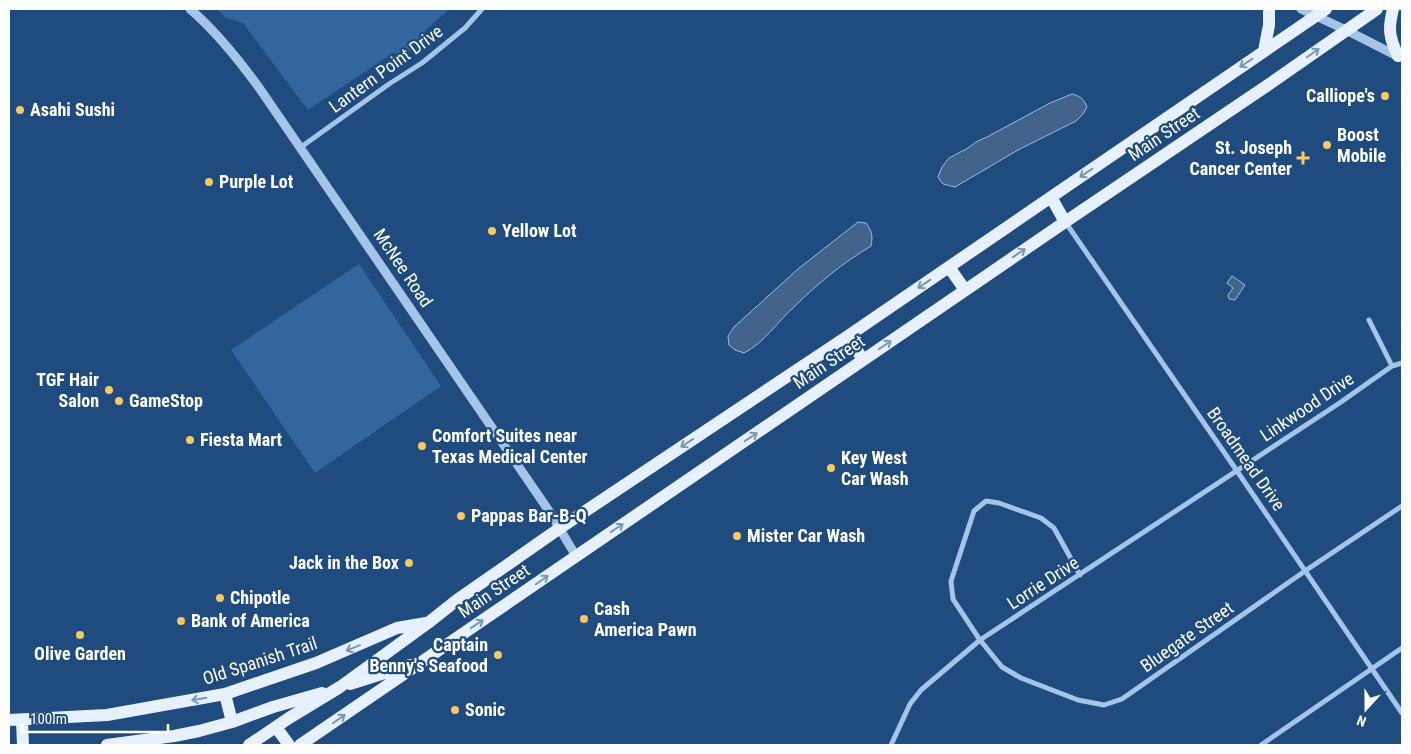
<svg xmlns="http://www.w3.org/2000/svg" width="1411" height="754" viewBox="0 0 1411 754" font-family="'Roboto Condensed',sans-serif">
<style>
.green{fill:#33659e}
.water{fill:#43648a;stroke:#97bfe9}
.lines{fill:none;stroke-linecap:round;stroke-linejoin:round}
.minor{stroke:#a4c4e8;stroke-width:5}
.tertiary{stroke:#a4c4e8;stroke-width:9}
.primary{stroke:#e6f0fe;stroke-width:12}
.oneway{stroke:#7995b8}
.poi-dot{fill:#f6c964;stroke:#1f4b7f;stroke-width:2}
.labels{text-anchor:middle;stroke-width:4.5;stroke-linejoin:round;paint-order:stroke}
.street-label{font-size:18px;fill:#fff;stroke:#1f4b7f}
.poi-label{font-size:18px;font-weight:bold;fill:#fff;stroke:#1f4b7f;text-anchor:start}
</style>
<rect width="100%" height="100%" fill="#1f4b7f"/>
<!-- green -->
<path class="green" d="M 217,9 L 449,9 L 425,31 L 420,45 L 406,54 L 393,53 L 308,110 L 243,23 L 225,17 Z
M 359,264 L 441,386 L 315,473 L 231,350 Z"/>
<!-- water -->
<path class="water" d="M 1072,94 C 1080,96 1084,99 1087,107 L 1083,114 L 1076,121 L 1018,150 L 955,187 L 943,184 L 938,177 L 942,167 L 949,158 L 968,148 L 976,142 L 987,137 L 1050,103 Z
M 858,222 L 866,223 C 872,231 873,236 871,246 C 843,263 818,283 795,306 C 778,321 764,343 744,353 L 735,350 L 729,345 L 728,336 L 734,327 L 798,269 Z
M 1232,276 L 1245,285 L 1235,300 L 1229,299 L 1228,295 L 1233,288 L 1227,283 Z"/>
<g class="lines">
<!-- minor -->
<path class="minor" d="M 301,147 L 389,84 L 422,63 L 465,28 L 482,9
M 1066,223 L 1237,471 L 1402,713
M 1369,320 L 1392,366
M 1080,575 L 1054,528 L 1041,518 L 999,503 L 986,501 L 974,511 L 951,581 L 953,599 L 980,640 L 1002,667 L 1021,678 L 1078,700 L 1104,705 L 1122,699 L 1305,571 L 1402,506
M 891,745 L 910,704 L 921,690 L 980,640 L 1341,402 L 1392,366 L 1402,363
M 1261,745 L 1402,648"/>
<!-- tertiary -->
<path class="tertiary" d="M 190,9 C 217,32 239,60 260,89 L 549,511 L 576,556
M 1301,9 L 1346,30 L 1399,57"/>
<!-- primary -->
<path class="primary" d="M 1393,9 C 1388,29 1389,37 1398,56
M 1264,51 L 1269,25 L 1269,9
M 1051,197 L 1065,222
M 949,267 L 965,290
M 848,336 L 863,360
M 350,684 L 410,665
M 225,694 L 232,722
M 9,720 L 107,715 L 225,694 L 316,663 L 397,628 L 426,623
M 22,721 L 23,745
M 276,727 L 289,745
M 107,745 L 174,736 L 199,731 L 232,722 L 273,707 L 322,693
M 249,745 L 289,718 L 340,687 L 428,623 L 457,600 L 560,528 L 848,336 L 1326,9
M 300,745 L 1065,222 L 1268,85 L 1377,9"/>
</g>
<!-- one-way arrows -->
<defs><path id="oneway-shaft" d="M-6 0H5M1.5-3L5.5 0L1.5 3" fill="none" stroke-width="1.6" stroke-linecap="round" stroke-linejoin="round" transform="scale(1.25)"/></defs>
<g class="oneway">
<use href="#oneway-shaft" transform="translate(1313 53) rotate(-35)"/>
<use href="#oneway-shaft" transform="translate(1246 63) rotate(146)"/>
<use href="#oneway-shaft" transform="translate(1086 173) rotate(146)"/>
<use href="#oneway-shaft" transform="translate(1019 253) rotate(-34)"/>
<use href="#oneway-shaft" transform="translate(924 284) rotate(146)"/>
<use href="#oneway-shaft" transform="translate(885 345) rotate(-34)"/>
<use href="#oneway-shaft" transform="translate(751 437) rotate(-34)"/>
<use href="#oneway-shaft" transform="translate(687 443) rotate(146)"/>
<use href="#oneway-shaft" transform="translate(617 528) rotate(-34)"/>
<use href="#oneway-shaft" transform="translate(542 580) rotate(-35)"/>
<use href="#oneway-shaft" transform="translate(477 624) rotate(-34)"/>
<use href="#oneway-shaft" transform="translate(353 648) rotate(158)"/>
<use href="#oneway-shaft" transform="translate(199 699) rotate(170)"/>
<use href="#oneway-shaft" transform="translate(339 719) rotate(-35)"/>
</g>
<!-- markers -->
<g class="poi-dot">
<circle cx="1385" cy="96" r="5"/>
<circle cx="20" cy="110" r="5"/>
<circle cx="1327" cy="145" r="5"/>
<path d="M1300.5 150.5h5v5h5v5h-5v5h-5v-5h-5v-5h5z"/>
<circle cx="209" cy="182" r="5"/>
<circle cx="492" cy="231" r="5"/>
<circle cx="109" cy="390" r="5"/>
<circle cx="119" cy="401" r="5"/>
<circle cx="190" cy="440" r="5"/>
<circle cx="422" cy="446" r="5"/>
<circle cx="831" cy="468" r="5"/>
<circle cx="461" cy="516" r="5"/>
<circle cx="737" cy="536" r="5"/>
<circle cx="409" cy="563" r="5"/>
<circle cx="220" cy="598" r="5"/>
<circle cx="584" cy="619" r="5"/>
<circle cx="181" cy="621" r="5"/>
<circle cx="80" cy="635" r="5"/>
<circle cx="498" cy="655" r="5"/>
<circle cx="455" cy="710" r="5"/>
</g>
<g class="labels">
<!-- street labels -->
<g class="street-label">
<text transform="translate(386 69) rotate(-36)" y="6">Lantern Point Drive</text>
<text transform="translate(1164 134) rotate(-34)" y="6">Main Street</text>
<text transform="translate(403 268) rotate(56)" y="6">McNee Road</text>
<text transform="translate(829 362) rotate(-34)" y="6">Main Street</text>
<text transform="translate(1307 407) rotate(-34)" y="6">Linkwood Drive</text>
<text transform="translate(1246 459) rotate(55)" y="6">Broadmead Drive</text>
<text transform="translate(1043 583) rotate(-33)" y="6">Lorrie Drive</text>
<text transform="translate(494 591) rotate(-34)" y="6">Main Street</text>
<text transform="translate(1187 637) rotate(-35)" y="6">Bluegate Street</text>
<text transform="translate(260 661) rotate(-18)" y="6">Old Spanish Trail</text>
</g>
<!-- poi labels -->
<g class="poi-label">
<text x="1375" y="102" text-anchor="end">Calliope's</text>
<text x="30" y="116">Asahi Sushi</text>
<text x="1337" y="141">Boost<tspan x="1337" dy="21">Mobile</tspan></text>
<text x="1292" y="154" text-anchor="end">St. Joseph<tspan x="1292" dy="21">Cancer Center</tspan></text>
<text x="219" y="188">Purple Lot</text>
<text x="502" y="237">Yellow Lot</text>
<text x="99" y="386" text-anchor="end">TGF Hair<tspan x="99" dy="21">Salon</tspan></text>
<text x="129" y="407">GameStop</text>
<text x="432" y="442">Comfort Suites near<tspan x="432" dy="21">Texas Medical Center</tspan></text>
<text x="200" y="446">Fiesta Mart</text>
<text x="841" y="464">Key West<tspan x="841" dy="21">Car Wash</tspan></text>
<text x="471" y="522">Pappas Bar-B-Q</text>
<text x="747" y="542">Mister Car Wash</text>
<text x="399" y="569" text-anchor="end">Jack in the Box</text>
<text x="230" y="604">Chipotle</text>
<text x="594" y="615">Cash<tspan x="594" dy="21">America Pawn</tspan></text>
<text x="191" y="627">Bank of America</text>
<text x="488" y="651" text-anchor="end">Captain<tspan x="488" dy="21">Benny's Seafood</tspan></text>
<text x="80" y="660" text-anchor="middle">Olive Garden</text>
<text x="465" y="716">Sonic</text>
</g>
</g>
<!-- border -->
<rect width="1411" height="754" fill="none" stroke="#ffffff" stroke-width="20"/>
<!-- north arrow -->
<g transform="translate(1366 709) rotate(201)" stroke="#1f4b7f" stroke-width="4" paint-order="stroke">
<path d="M0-4L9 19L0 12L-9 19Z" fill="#ffffff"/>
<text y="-8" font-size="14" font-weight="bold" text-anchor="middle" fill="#ffffff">N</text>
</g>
<!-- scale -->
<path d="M22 724v8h146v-8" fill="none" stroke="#ffffff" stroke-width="2.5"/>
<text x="30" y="724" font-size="15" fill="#ffffff" stroke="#1f4b7f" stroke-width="4" paint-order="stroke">100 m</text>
</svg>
